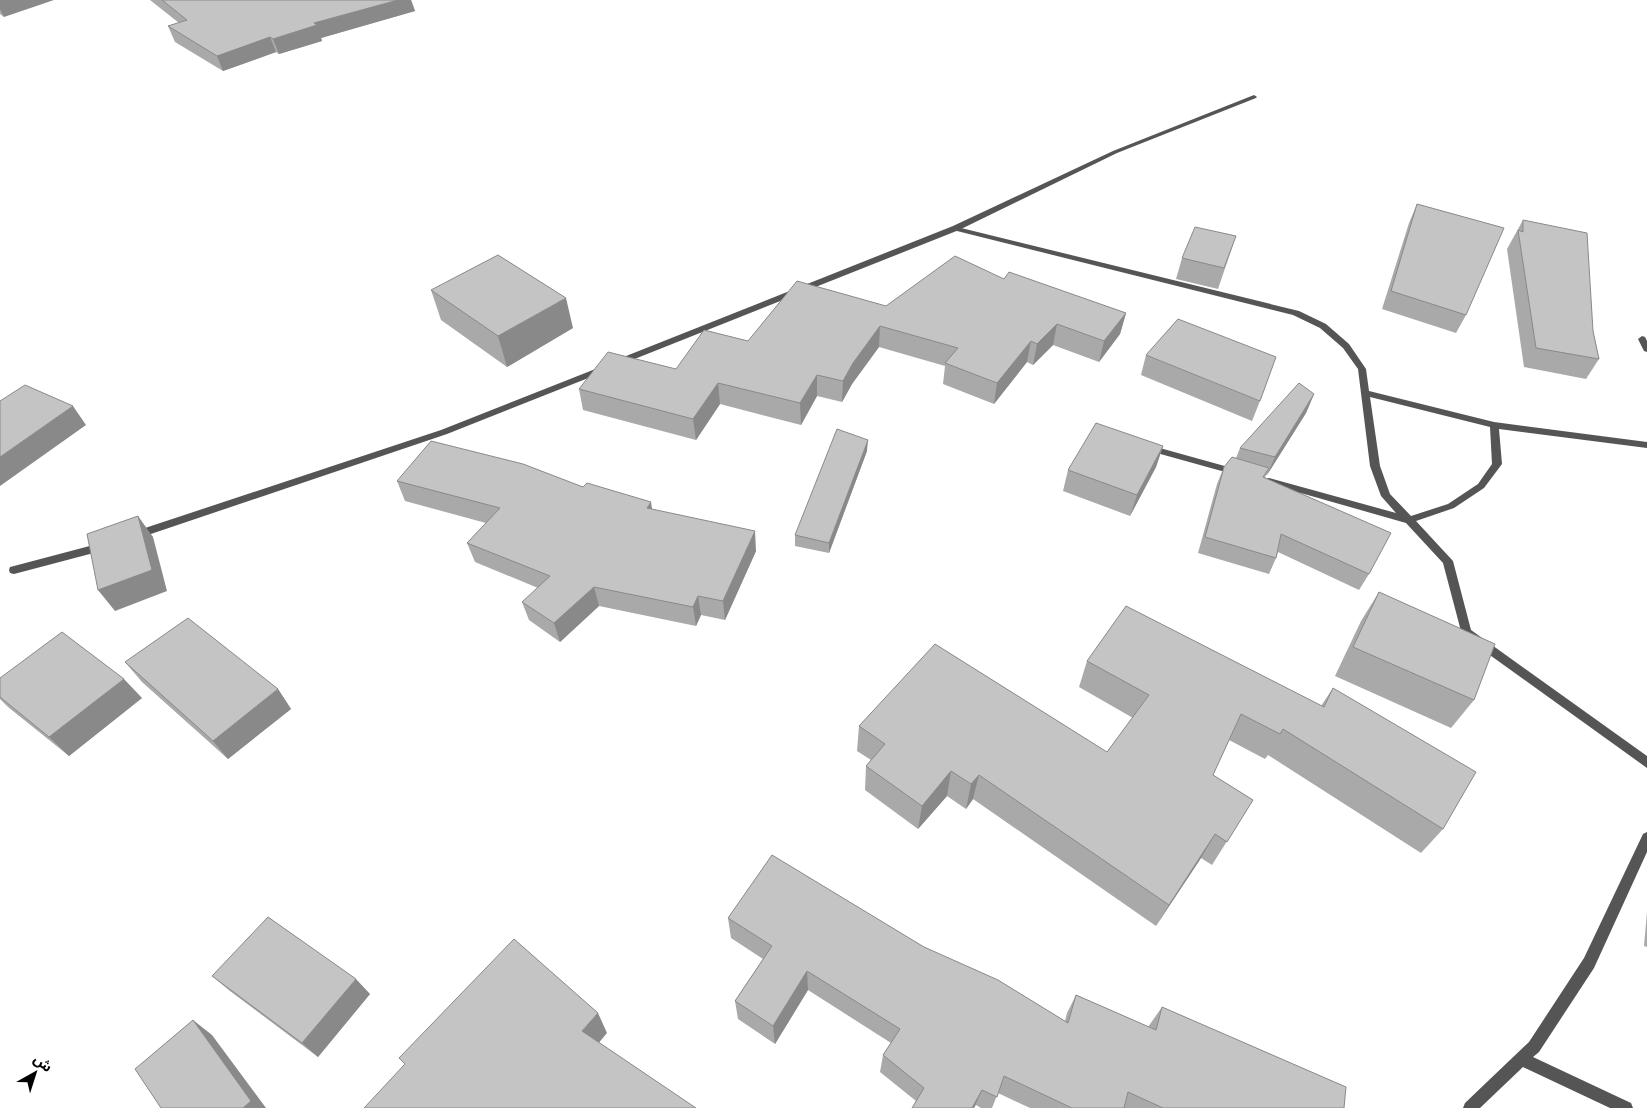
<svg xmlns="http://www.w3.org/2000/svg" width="1647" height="1108" viewBox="0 0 1647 1108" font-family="'Varela Round','Noto Sans Arabic',sans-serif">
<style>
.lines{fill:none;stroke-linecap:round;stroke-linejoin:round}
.lane{fill:#555;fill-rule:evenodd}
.street{fill:#555;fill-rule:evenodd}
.wall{fill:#a9a9a9}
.shaded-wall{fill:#898989}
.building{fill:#c4c4c4;stroke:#898989}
</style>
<rect width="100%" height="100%" fill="#fff"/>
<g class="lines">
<!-- lane -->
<path class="lane" d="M 1254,95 L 1257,97 L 1256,98 L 1117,153 L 959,230 L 622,364 L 619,365 L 615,362 L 616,360 L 953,226 L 1113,151 Z
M 603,366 L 607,369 L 606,371 L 447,434 L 139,538 L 136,539 L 131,535 L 133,532 L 441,430 Z
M 101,543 L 105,544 L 106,547 L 105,550 L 14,574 L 10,573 L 9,570 L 10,567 L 14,566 Z"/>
<!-- street -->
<path class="street" d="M 953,226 L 1299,311 L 1326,324 L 1349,344 L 1366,369 L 1369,391 L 1494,422 L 1647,442 L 1647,448 L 1499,429 L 1502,464 L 1484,488 L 1454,508 L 1416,521 L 1453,561 L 1471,630 L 1647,756 L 1647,768 L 1462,635 L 1443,563 L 1406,523 L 1266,483 L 1264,481 L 1266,479 L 1269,478 L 1396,513 L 1381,496 L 1370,466 L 1358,369 L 1343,348 L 1320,328 L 1293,315 L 953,230 ZM 1370,397 L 1490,427 L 1492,464 L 1478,484 L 1448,504 L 1411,516 L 1390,494 L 1380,466 Z
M 1642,336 L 1645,337 L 1647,341 L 1647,352 L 1644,351 L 1638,339 Z
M 1149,445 L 1239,470 L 1241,472 L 1236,475 L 1146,450 L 1144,448 L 1146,446 Z
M 1647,832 L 1647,852 L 1594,968 L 1539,1052 L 1533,1057 L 1631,1103 L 1633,1108 L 1610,1108 L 1523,1067 L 1480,1108 L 1463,1108 L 1465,1103 L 1529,1042 L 1584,958 L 1643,834 Z"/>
</g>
<!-- wall -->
<path class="wall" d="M 0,0 L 4,17 L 0,14 Z
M 150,0 L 411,0 L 415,11 L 321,38 L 322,41 L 279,54 L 276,52 L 223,71 L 175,42 L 168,26 L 179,23 Z
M 1417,204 L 1466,315 L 1456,333 L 1382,309 L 1409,223 Z
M 1523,220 L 1593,331 L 1599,359 L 1586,379 L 1524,367 L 1507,249 Z
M 1236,236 L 1218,289 L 1176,279 L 1182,258 Z
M 1004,279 L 1126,313 L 1120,334 L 1099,362 L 1053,345 L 1033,365 L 1027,362 L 994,404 L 943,384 L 945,366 L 879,347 L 852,384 L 842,402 L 817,396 L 801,425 L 720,404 L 696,440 L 583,410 L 579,389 L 676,369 L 748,341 L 886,306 Z
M 431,290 L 573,328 L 507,367 L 441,320 Z
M 1146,355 L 1260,401 L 1252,421 L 1141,375 Z
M 1314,394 L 1306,413 L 1267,475 L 1266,475 L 1265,477 L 1369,574 L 1359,590 L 1278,552 L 1276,558 L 1269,574 L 1198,553 L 1217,484 L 1224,467 L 1236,458 L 1240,448 Z
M 1163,446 L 1156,467 L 1130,516 L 1063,491 L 1068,470 Z
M 867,451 L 829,553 L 795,546 L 795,535 Z
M 397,481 L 583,487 L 652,509 L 756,551 L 725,620 L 701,615 L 696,626 L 599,606 L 560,642 L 529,620 L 522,602 L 538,588 L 475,562 L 467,543 L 486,523 L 405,501 Z
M 1379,592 L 1474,700 L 1451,728 L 1335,676 L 1361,621 Z
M 1087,661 L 1321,706 L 1333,688 L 1443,829 L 1421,853 L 1268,755 L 1265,759 L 1229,740 L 1213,775 L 1253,800 L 1212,865 L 1201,858 L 1156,926 L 973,799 L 966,809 L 947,796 L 918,829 L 865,790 L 866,766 L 871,760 L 857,751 L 859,726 L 1107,752 L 1133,718 L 1079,687 Z
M 125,662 L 278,689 L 291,709 L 228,759 L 142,682 Z
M 0,678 L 142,698 L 69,756 L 8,707 L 0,699 Z
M 1647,912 L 1647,947 L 1644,946 Z
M 728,918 L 924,947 L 1065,1021 L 1067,1013 L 1076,995 L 1148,1027 L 1162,1007 L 1344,1108 L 1030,1108 L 998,1093 L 992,1108 L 981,1108 L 976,1105 L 974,1108 L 912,1108 L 916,1101 L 880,1072 L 883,1055 L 891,1043 L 808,990 L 775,1044 L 738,1019 L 735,1001 L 763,959 L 731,938 Z
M 212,976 L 370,994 L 318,1057 L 230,991 Z"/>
<!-- shaded-wall -->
<path class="shaded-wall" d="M 0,0 L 54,0 L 4,17 L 0,9 Z
M 398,0 L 411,0 L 415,11 L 321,38 L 322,41 L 279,54 L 273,39 L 314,23 Z
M 270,37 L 276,52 L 223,71 L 217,56 Z
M 566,298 L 573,328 L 507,367 L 498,336 Z
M 1126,313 L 1120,334 L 1099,362 L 1104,341 Z
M 1057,324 L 1053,345 L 1033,365 L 1037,344 Z
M 880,326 L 879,347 L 852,384 L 842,402 L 843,381 L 853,363 Z
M 1031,341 L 1027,362 L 994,404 L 997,383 Z
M 817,375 L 817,396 L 801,425 L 800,403 Z
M 718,383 L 720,404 L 696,440 L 693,419 Z
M 1314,394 L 1306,413 L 1267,475 L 1275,457 Z
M 73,406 L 86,425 L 0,486 L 0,457 Z
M 868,440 L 867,451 L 829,553 L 829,543 Z
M 1163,446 L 1156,467 L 1130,516 L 1137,495 Z
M 651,502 L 654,522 L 647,508 Z
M 138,516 L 153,537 L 167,591 L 115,611 L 98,590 Z
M 755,531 L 756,551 L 725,620 L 723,601 Z
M 594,587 L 599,606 L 560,642 L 554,623 Z
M 698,596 L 701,615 L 696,626 L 693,607 Z
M 124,679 L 142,698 L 69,756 L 49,737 Z
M 278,689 L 291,709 L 228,759 L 213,741 Z
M 951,771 L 947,796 L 918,829 L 922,806 Z
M 979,775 L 973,799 L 966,809 L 971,784 Z
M 1215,834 L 1201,858 L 1156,926 L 1169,905 Z
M 807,971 L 808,990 L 775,1044 L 773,1026 Z
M 356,979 L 370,994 L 318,1057 L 302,1043 Z
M 598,1013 L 607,1033 L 592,1051 L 582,1031 Z
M 193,1020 L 212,1035 L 266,1108 L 243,1108 Z
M 982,1090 L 974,1108 L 972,1108 Z"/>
<!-- building -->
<path class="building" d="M 162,0 L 398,0 L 314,23 L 317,25 L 273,39 L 270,37 L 217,56 L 168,26 L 187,20 Z
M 1417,204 L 1504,228 L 1466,315 L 1391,291 Z
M 1523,220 L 1587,233 L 1593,331 L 1599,359 L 1536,348 L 1518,230 L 1523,232 Z
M 1195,227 L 1236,236 L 1224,268 L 1182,258 Z
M 498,255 L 566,298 L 498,336 L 431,290 Z
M 955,256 L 1004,279 L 1009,272 L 1126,313 L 1104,341 L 1057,324 L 1037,344 L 1031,341 L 997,383 L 945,363 L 958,348 L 880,326 L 853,363 L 843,381 L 817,375 L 800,403 L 718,383 L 693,419 L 579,389 L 608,352 L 676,369 L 704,330 L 748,341 L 797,281 L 886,306 Z
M 1178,319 L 1276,357 L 1260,401 L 1146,355 Z
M 1299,383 L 1314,394 L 1275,457 L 1240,448 Z
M 25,385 L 73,406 L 0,457 L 0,401 Z
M 1096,423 L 1163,446 L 1137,495 L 1068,470 Z
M 837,429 L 868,440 L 829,543 L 795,535 Z
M 431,441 L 523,464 L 583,487 L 587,483 L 651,502 L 647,508 L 755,531 L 723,601 L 698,596 L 693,607 L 594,587 L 554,623 L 522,602 L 550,576 L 467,543 L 500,508 L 397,481 Z
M 1232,457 L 1269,468 L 1263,477 L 1391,533 L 1369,574 L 1281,534 L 1276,558 L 1205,537 L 1224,467 Z
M 138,516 L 152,570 L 98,590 L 87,534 Z
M 1379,592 L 1495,644 L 1474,700 L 1353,647 Z
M 1126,606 L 1324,707 L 1333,688 L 1476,772 L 1443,829 L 1283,729 L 1280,734 L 1241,714 L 1213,775 L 1253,800 L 1227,842 L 1215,834 L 1169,905 L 979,775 L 971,784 L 951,771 L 922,806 L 866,766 L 885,744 L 859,726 L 935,644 L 1107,752 L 1149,695 L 1087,661 Z
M 188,618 L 278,689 L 213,741 L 125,662 Z
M 62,632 L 124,679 L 49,737 L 0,697 L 0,678 Z
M 772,855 L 924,947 L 998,980 L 1068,1023 L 1076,995 L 1156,1030 L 1162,1007 L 1346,1087 L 1344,1108 L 1163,1108 L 1128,1092 L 1124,1108 L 1072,1108 L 1004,1076 L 997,1097 L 982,1090 L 972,1108 L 912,1108 L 924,1088 L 883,1055 L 900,1029 L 807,971 L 773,1026 L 735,1001 L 772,946 L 728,918 Z
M 268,917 L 356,979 L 302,1043 L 212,976 Z
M 514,939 L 598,1013 L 582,1031 L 696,1108 L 364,1108 L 405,1064 L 399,1058 Z
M 193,1020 L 251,1101 L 243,1108 L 161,1108 L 135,1069 Z"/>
<!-- north arrow -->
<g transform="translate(35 1073) rotate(39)" stroke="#ffffff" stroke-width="4" paint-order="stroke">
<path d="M0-4L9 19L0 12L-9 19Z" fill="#000000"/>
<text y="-8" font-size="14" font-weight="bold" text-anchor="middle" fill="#000000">ش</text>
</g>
</svg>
